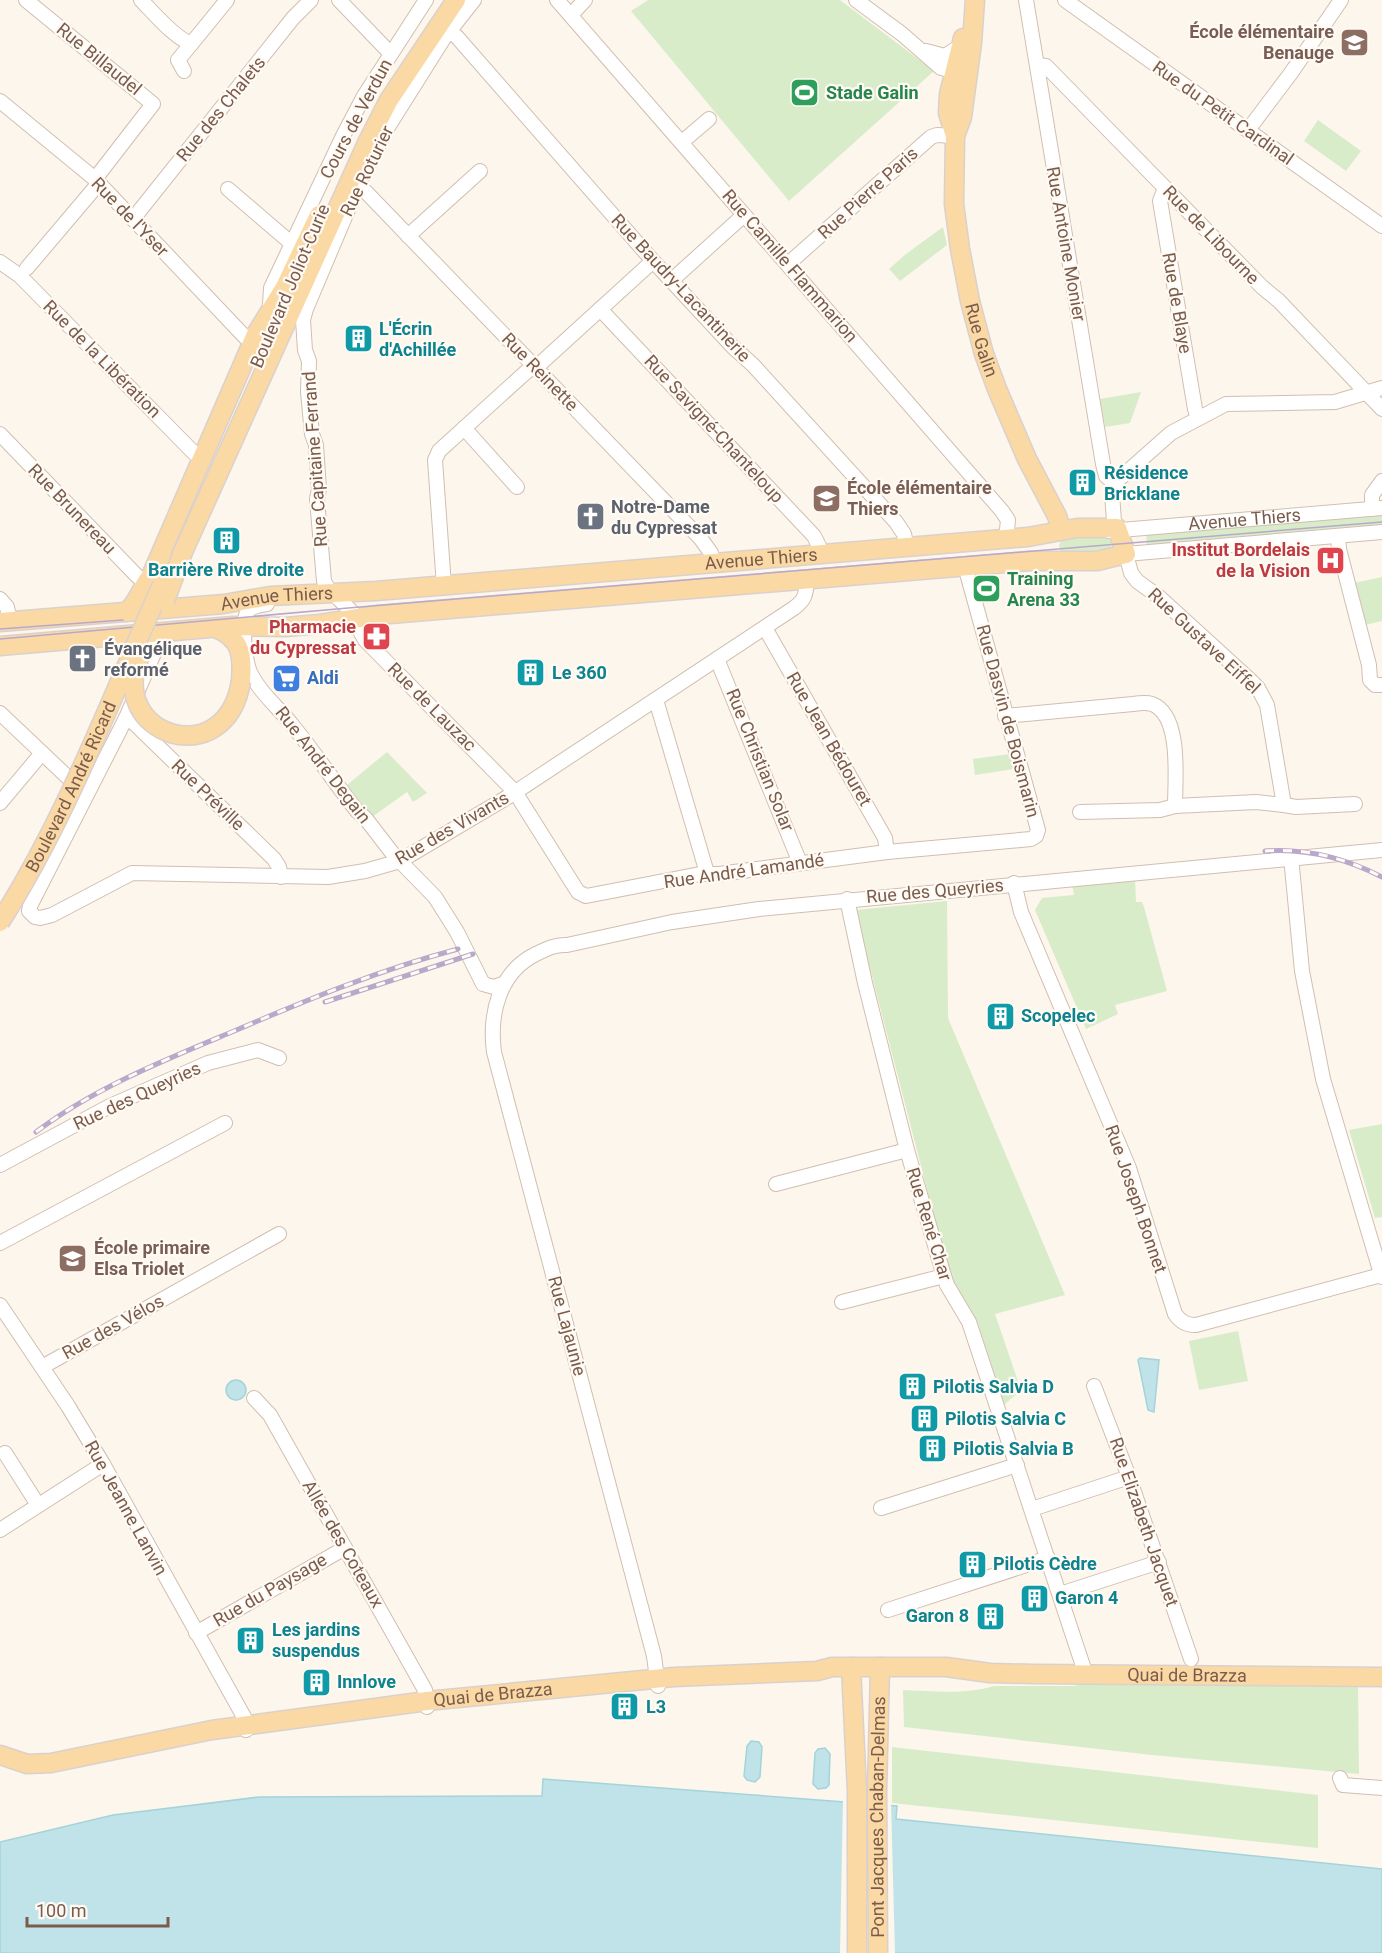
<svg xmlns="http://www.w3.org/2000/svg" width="1382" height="1953" viewBox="0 0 1382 1953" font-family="Roboto,sans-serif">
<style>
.green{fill:#d8ecc9}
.water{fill:#bfe3e8;stroke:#a5d3da;stroke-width:1.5}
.pier{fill:#fdf6ec}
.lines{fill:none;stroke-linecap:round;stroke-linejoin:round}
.minor-casing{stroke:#d1beb0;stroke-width:16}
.major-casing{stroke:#dad1cd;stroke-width:21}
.minor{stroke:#fff;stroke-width:14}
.major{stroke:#fbd9a5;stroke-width:18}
.tram{stroke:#b9a8c9;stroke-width:1.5}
.rail-casing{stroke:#b9a8c9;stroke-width:5}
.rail{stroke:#fffaf3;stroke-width:3;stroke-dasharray:9;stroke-linecap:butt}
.major-bridge-casing{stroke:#dad1cd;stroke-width:21;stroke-linecap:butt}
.major-bridge{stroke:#fbd9a5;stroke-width:18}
.labels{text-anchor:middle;stroke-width:4.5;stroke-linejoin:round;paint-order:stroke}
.education-label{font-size:18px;font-weight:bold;fill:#785e54;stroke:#fffaf3;text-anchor:start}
.street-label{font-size:18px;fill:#7a5c4d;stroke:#fffaf3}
.leisure-label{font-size:18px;font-weight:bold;fill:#27864d;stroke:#fffaf3;text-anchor:start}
.culture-label{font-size:18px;font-weight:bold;fill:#0d838f;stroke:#fffaf3;text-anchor:start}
.worship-label{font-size:18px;font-weight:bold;fill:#5b616d;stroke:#fffaf3;text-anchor:start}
.health-label{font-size:18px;font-weight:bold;fill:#be3a42;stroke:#fffaf3;text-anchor:end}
.shop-label{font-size:18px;font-weight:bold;fill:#366cbe;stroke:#fffaf3;text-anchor:start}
</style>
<rect width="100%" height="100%" fill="#fdf6ec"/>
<!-- green -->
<path class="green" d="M 648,0 L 840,0 L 934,71 L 789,201 L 631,11 Z
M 1318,120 L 1361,151 L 1346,171 L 1304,141 Z
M 943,227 L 947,245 L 900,281 L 889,269 L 906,254 Z
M 1141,392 L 1130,423 L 1105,427 L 1100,399 Z
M 1382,513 L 1382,527 L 1147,547 L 1146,532 Z
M 1111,537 L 1112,538 L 1111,548 C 1095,551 1077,554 1061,552 L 1059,545 L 1061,541 L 1079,538 Z
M 1382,577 L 1382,621 L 1365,625 L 1354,583 Z
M 387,752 L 427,793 L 413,802 L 407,792 L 372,817 L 347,785 Z
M 1010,754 L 1014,769 L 975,775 L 973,759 Z
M 1135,878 L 1136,902 L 1142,902 L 1144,907 L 1167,991 L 1115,1005 L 1118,1014 L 1086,1029 L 1035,910 L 1042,898 L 1074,895 L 1072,884 Z
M 947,901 L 948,1018 L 1065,1295 L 995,1314 L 1021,1390 L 1004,1405 L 977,1321 L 955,1286 L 944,1255 L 855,910 Z
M 1382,1124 L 1382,1217 L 1375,1218 L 1349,1130 Z
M 1238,1331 L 1248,1381 L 1199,1390 L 1189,1341 Z
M 1085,1683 L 1358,1683 L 1359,1774 L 1152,1755 L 904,1727 L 903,1690 C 932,1691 966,1695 994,1686 L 1075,1686 Z
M 892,1747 L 1318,1795 L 1318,1848 L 892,1803 Z"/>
<!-- water -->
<path class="water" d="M 1140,1358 L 1159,1360 L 1154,1412 L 1148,1410 L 1138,1360 Z
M226 1390a10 10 0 1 1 20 0a10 10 0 1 1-20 0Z
M 751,1741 L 759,1742 L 762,1747 L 760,1777 L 755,1782 L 747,1780 L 744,1776 L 747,1746 Z
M 825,1748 L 830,1754 L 829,1785 L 826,1788 L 818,1789 L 813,1784 L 815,1753 L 818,1749 Z
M 543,1779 L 897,1806 L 896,1819 L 1382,1869 L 1382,1953 L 0,1953 L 0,1842 L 113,1815 L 259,1797 L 542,1796 Z"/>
<!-- pier -->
<path class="pier" d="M 843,1799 L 891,1803 L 895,1953 L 840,1953 Z"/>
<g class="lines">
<defs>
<g id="minor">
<path d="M 26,0 L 153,104 L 95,179"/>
<path d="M 141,0 C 151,10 178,42 192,43 L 227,0"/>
<path d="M 339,0 L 390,53"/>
<path d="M 474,0 L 444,38 L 388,127 L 361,179 L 306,309 L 303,320 L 305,350 L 309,361 L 308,392 L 312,434 L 316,445 L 319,489 L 317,499 L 324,581 L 327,587 L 358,618 L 360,631 L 365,640 L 515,792 L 578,892 L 586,896 L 700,874 L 719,874 L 887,852 L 1031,839 L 1036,836 L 1038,830 L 965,566"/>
<path d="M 557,0 L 1002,511 L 1008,520 L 1006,539"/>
<path d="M 856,0 L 902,34 L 941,68 L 962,73"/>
<path d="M 1026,0 L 1103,464 L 1106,476 L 1115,484"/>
<path d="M 1065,0 L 1382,226"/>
<path d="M 571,15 L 585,0"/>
<path d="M 449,31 L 457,37 L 653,261 L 733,347 L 753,365 L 896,522 L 904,534 L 907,548"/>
<path d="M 926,51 L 945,56 L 962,45"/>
<path d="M 1037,65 L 1046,66 L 1262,287 L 1279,301 L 1382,409"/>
<path d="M 184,71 L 178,60 L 192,43"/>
<path d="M 0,101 L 95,179 L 245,337 L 253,341"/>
<path d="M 1248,130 L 1291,73 L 1341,0"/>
<path d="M 682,142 L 709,119"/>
<path d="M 358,188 L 366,192 L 701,539 L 711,553 L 714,563"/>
<path d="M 228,189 L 291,243"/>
<path d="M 1167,190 L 1163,193 L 1160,201 L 1195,409 L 1198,418"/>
<path d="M 133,219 L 293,18 L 311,0"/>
<path d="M 408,236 L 480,171"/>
<path d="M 0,262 L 20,276 L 194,453 L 202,457"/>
<path d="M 788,264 L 931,137 L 937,135 L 955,136"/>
<path d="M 27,268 L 99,183"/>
<path d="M 672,280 L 744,215"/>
<path d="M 272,308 L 270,304 L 271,288 L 343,136 L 364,96 L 426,0"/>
<path d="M 600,309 L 814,536 L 819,546 L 819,555"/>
<path d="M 464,428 L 517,487"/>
<path d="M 0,434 L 137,576 L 145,582"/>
<path d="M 1372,509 L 1372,495 L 1382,481"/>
<path d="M 1117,528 L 1114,521 L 1112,494 L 1118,480 L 1171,433 L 1226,404 L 1335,402 L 1382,388"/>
<path id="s1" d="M 1109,531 L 1382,508"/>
<path d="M 1338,536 L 1339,549 L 1369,665 L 1370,680 L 1375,685 L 1382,685"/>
<path d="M 444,586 L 435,460 L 439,451 L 526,372 L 541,363 L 653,261"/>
<path d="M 0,599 L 7,607 L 10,622"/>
<path d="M 267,604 C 261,605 250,606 247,613 C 241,623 245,661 250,672 C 259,692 280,709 293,726 C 315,753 335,783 357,811 L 366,819 L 393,854 L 435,897 L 457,932 L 483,984 L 494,987 L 505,983"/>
<path d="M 765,628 L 885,838 L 887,852"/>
<path d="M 142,630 L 153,642 L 155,651 L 126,718 L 30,906 L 29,911 L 35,917 L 40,918 L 52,915 L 132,873 L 328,877 L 365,871 L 400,861 L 511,795 L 794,608 C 805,600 807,593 806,580"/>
<path d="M 717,659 L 800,863"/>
<path d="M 656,700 L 707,873"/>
<path d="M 0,713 L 79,788"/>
<path d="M 1005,716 L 1133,704 C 1139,703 1146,702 1152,704 C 1182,715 1175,780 1175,806"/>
<path d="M 126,718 L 134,723 L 274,859 L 279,867 L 281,877"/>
<path d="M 0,803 L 42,753"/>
<path d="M 1284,805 L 1296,807 L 1355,804"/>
<path d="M 1080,812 L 1160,810 L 1175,806 L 1256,802 L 1284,805 L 1267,705 L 1258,688 L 1250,680 L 1159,597 L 1137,581 L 1131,573 L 1126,554 L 1382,532"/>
<path d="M 1291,857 L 1302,971 L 1323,1079 L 1382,1277"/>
<path d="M 1014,883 L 1021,912 L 1129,1168 L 1175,1314 C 1181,1322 1186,1325 1196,1325 L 1381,1275"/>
<path d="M 847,899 L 865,983 L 907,1150 L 944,1276 L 947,1285 L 969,1322 L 1086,1675"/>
<path d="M 0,1165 L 110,1106 L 208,1063 L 258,1050 L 279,1058"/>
<path d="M 776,1184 L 907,1150"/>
<path d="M 0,1243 L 225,1123"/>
<path d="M 842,1302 L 944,1276"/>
<path d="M 0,1305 L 68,1406 L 103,1464 L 244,1717 L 246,1730"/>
<path d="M 42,1367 L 279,1234"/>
<path d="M 1094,1386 L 1129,1477 L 1191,1659"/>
<path d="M 254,1398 L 270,1415 L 425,1690 L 427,1707"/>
<path d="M 5,1453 L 38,1505"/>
<path d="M 881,1508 L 1017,1465"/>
<path d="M 1032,1509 L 1129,1477"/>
<path d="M 0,1530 L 103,1464"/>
<path d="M 1060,1594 L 1159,1562"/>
<path d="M 888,1610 L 1048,1558"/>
<path d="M 196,1633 L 345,1548"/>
<path d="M 658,1686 L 654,1656 L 494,1052 C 489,1014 499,972 536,954 C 546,949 556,944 567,945 L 672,922 L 759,909 L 1382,850"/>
<path d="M 1340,1778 L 1343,1785 L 1382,1788"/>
</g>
<g id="major">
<path id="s2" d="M 975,0 L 972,43 L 962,117 L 955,136 L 954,204 L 960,249 L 970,301 L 984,354 L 997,389 L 1027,459 L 1057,516 L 1061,530"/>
<path d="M 955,136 L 948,113 L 949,94 L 963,38"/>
<path d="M 174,565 L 183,552 L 367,143 L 389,100 L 456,0"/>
<path d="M 126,612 C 138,604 141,587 151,576 L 256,334 L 285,287 L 319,215"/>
<path id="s3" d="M 0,622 L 224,604 L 270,596 L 376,591 L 1028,537 L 1077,528 L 1117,528 L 1126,554 L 1097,561 L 1030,561 L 378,615 L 320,624 L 285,627 L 233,626 L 0,646"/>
<path d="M 216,628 C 242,639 243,656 241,681"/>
<path d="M 851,1667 L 857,1791 L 857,1953"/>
<path id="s4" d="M 0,1755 L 27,1764 L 51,1763 L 212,1730 L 427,1701 L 674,1677 L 817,1671 L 832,1667 L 946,1667 L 990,1673 L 1033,1674 L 1382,1677"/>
<path id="s5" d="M 878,1953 L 877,1791 L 880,1667"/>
</g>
</defs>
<!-- minor casing -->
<use href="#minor" class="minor-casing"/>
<!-- major casing -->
<use href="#major" class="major-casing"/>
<!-- minor -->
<use href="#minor" class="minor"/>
<!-- major -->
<use href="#major" class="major"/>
<!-- tram -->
<path class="tram" d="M 0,629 L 123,620
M 0,639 L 348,608 L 1382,522"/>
<defs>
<path id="rail" d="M 1265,851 C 1307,848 1345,858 1382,877
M 325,1002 L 473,954
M 36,1132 C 93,1089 162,1061 227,1034 C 302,1002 378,970 458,949"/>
</defs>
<!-- rail casing -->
<use href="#rail" class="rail-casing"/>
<!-- rail -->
<use href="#rail" class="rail"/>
<defs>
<g id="major-bridge">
<path d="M 165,601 L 183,552"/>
<path d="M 140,656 C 105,735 226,775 241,681"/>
<path id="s6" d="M 0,922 C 66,819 112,696 162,585"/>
</g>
</defs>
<!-- major-bridge casing -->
<use href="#major-bridge" class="major-bridge-casing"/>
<!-- major-bridge -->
<use href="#major-bridge" class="major-bridge"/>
</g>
<!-- icons -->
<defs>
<symbol id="school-square" viewBox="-11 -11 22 22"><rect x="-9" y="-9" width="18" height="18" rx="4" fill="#8d6e63" stroke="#fffaf3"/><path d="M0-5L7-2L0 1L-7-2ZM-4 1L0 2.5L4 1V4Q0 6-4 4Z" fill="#fff"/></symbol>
<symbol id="stadium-square" viewBox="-11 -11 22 22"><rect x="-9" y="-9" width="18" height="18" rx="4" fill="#2e9e5b" stroke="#fffaf3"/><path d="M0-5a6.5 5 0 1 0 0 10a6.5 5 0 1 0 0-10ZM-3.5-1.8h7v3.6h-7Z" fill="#fff"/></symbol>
<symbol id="building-square" viewBox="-11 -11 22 22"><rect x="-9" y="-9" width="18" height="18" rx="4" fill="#0f9aa8" stroke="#fffaf3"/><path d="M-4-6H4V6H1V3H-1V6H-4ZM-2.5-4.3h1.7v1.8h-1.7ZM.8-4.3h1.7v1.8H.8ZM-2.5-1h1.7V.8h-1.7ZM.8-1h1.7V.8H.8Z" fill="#fff"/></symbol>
<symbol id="church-square" viewBox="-11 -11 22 22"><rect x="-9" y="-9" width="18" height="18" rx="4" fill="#6b7280" stroke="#fffaf3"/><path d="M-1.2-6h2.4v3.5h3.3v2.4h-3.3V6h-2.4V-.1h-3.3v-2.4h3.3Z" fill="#fff"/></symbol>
<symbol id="hospital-square" viewBox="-11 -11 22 22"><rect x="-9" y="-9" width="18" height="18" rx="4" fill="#e0444e" stroke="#fffaf3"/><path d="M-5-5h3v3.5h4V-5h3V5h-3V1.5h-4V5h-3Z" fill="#fff"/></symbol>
<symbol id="pharmacy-square" viewBox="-11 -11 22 22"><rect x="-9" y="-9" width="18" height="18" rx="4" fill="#e0444e" stroke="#fffaf3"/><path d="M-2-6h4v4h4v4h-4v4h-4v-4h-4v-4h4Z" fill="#fff"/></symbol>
<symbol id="supermarket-square" viewBox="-11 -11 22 22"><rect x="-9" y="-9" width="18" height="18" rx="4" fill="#3f7fe0" stroke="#fffaf3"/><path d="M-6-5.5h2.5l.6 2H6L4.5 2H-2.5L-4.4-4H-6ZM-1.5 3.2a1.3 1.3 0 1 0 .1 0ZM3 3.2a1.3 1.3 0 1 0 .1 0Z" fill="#fff"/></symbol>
</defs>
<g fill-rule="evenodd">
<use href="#school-square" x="1338" y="26" width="33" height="33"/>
<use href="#stadium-square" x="788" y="76" width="33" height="33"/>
<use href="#building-square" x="342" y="322" width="33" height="33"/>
<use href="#building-square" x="1066" y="466" width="33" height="33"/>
<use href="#school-square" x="810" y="482" width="33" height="33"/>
<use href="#church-square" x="574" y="500" width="33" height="33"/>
<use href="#building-square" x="210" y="524" width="33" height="33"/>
<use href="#hospital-square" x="1314" y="544" width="33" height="33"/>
<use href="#stadium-square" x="970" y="572" width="33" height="33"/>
<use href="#pharmacy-square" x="360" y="620" width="33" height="33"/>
<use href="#church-square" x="66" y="642" width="33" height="33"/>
<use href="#building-square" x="514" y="656" width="33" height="33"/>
<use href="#supermarket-square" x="270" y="662" width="33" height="33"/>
<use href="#building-square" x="984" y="1000" width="33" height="33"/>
<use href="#school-square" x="56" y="1242" width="33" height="33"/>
<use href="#building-square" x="896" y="1370" width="33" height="33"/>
<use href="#building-square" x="908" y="1402" width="33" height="33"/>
<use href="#building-square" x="916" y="1432" width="33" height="33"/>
<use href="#building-square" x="956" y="1548" width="33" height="33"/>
<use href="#building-square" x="1018" y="1582" width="33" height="33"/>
<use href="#building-square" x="974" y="1600" width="33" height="33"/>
<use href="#building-square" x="234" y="1624" width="33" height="33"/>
<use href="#building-square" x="300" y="1666" width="33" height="33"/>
<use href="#building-square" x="608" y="1690" width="33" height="33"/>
</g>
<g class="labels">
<!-- education labels -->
<g class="education-label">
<text x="1334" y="38" text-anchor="end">École élémentaire<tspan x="1334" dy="21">Benauge</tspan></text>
<text x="847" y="494">École élémentaire<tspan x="847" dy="21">Thiers</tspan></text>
<text x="94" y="1254">École primaire<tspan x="94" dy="21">Elsa Triolet</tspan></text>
</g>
<!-- street labels -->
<g class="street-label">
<text transform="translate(99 59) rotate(39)" y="6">Rue Billaudel</text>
<text transform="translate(221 109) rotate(-51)" y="6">Rue des Chalets</text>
<text transform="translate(1223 113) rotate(35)" y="6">Rue du Petit Cardinal</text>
<text transform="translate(356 119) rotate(-62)" y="6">Cours de Verdun</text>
<text transform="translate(367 171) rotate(-64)" y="6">Rue Roturier</text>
<text transform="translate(868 193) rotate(-42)" y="6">Rue Pierre Paris</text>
<text transform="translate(130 217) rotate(46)" y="6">Rue de l'Yser</text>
<text transform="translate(1211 235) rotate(46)" y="6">Rue de Libourne</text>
<text transform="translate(1066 244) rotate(80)" y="6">Rue Antoine Monier</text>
<text transform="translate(790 266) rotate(49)" y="6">Rue Camille Flammarion</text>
<text transform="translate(290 286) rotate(-67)" y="6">Boulevard Joliot-Curie</text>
<text transform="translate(681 288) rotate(47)" y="6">Rue Baudry-Lacantinerie</text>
<text transform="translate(1177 303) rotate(80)" y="6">Rue de Blaye</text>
<text dy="6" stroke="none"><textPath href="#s2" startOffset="345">Rue Galin</textPath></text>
<text transform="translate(102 359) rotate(45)" y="6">Rue de la Libération</text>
<text transform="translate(540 372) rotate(46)" y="6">Rue Reinette</text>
<text transform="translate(714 429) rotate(47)" y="6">Rue Savigné-Chanteloup</text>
<text transform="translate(315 459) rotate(-94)" y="6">Rue Capitaine Ferrand</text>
<text transform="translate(72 509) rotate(46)" y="6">Rue Brunereau</text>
<text dy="6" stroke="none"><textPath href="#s1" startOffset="136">Avenue Thiers</textPath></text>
<text dy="6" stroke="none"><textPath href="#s3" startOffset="764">Avenue Thiers</textPath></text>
<text dy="6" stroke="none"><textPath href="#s3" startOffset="278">Avenue Thiers</textPath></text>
<text transform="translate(1204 641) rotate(43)" y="6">Rue Gustave Eiffel</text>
<text transform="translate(432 707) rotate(45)" y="6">Rue de Lauzac</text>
<text transform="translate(1008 721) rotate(75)" y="6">Rue Dasvin de Boismarin</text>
<text transform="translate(829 739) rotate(60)" y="6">Rue Jean Bédouret</text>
<text transform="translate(760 760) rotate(68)" y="6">Rue Christian Solar</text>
<text transform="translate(323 765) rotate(52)" y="6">Rue André Degain</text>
<text dy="6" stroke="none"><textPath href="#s6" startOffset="153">Boulevard André Ricard</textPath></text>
<text transform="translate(208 795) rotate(44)" y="6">Rue Préville</text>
<text transform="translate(452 828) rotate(-30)" y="6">Rue des Vivants</text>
<text transform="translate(744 871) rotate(-8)" y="6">Rue André Lamandé</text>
<text transform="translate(935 891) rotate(-5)" y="6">Rue des Queyries</text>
<text transform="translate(137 1096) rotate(-25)" y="6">Rue des Queyries</text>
<text transform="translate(1136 1199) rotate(71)" y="6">Rue Joseph Bonnet</text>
<text transform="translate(929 1224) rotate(73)" y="6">Rue René Char</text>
<text transform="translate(567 1326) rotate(75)" y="6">Rue Lajaunie</text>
<text transform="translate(113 1327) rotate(-29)" y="6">Rue des Vélos</text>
<text transform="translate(126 1508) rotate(61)" y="6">Rue Jeanne Lanvin</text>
<text transform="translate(1144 1522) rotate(71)" y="6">Rue Elizabeth Jacquet</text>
<text transform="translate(343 1544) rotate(60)" y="6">Allée des Coteaux</text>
<text transform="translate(270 1590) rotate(-30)" y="6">Rue du Paysage</text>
<text dy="6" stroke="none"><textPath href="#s4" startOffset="1196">Quai de Brazza</textPath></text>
<text dy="6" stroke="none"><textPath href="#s4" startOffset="500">Quai de Brazza</textPath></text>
<text dy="6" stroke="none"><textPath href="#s5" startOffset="136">Pont Jacques Chaban-Delmas</textPath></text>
</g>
<!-- leisure labels -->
<g class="leisure-label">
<text x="826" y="99">Stade Galin</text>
<text x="1007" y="585">Training<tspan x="1007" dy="21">Arena 33</tspan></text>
</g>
<!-- culture labels -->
<g class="culture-label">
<text x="379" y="335">L'Écrin<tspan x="379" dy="21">d'Achillée</tspan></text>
<text x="1104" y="479">Résidence<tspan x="1104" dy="21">Bricklane</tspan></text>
<text x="226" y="576" text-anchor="middle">Barrière Rive droite</text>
<text x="552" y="679">Le 360</text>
<text x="1021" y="1022">Scopelec</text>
<text x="933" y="1393">Pilotis Salvia D</text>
<text x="945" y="1425">Pilotis Salvia C</text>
<text x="953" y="1455">Pilotis Salvia B</text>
<text x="993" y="1570">Pilotis Cèdre</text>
<text x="1055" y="1604">Garon 4</text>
<text x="969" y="1622" text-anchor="end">Garon 8</text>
<text x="272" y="1636">Les jardins<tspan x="272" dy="21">suspendus</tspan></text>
<text x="337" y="1688">Innlove</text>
<text x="646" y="1713">L3</text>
</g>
<!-- worship labels -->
<g class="worship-label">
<text x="611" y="513">Notre-Dame<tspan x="611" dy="21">du Cypressat</tspan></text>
<text x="104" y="655">Évangélique<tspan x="104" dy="21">reformé</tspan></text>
</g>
<!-- health labels -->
<g class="health-label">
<text x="1310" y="556">Institut Bordelais<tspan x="1310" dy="21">de la Vision</tspan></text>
<text x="356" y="633">Pharmacie<tspan x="356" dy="21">du Cypressat</tspan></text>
</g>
<!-- shop labels -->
<g class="shop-label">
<text x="307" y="684">Aldi</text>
</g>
</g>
<!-- scale -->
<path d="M27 1917v9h141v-9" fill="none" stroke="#7a5c4d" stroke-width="3"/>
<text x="36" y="1917" font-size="18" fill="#7a5c4d" stroke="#fffaf3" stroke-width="4.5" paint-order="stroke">100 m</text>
</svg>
